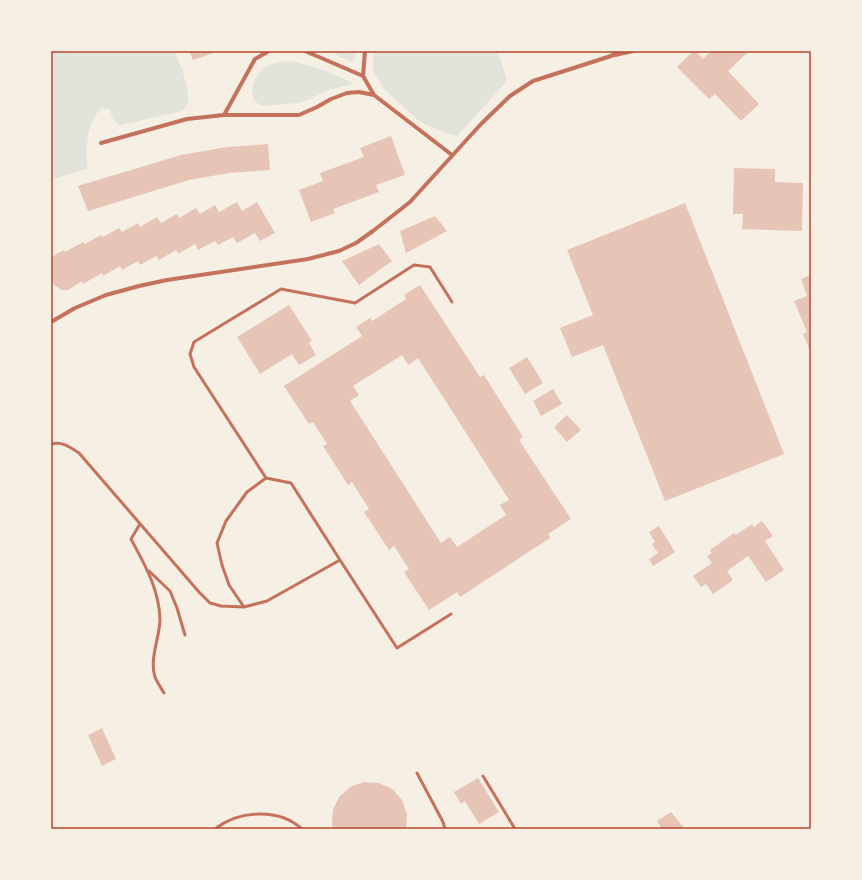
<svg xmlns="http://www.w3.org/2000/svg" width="862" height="880" viewBox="0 0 862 880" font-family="Arial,sans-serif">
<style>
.green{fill:#e2e4dc}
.building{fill:#e6c5b7;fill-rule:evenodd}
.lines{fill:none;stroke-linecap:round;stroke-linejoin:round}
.service{stroke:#c5725c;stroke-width:3}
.minor{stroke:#c5725c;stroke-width:4}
.neatline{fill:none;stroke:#b5482f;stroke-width:1.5}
</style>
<rect width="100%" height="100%" fill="#f6efe4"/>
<!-- green -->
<path class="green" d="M 51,51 L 175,51 C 180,66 189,84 188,100 C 188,105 185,108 182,111 L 121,125 C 113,123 112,117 110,109 L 102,108 C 88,119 84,151 88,168 L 51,180 Z
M 329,51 L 356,51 L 355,58 L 353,61 L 350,61 Z
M 373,51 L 498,51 L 507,81 L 457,136 L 445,133 L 420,122 L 384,89 L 373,71 Z
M 289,61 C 313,65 333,73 354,84 L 328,90 L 310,99 L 298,103 L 262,106 C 246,99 252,77 264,68 C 271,63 281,62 289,61 Z"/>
<!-- building -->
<path class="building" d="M 189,51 L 219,51 L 193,60 Z
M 693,51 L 696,51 L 703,59 L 711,51 L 749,51 L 728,71 L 759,104 L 741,121 L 715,94 L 709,99 L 677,67 Z
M 391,136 L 405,175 L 376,185 L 379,192 L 333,209 L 335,213 L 311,222 L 299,190 L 323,181 L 320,173 L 364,157 L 360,148 Z
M 268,144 L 270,170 L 229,173 L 189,180 L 88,211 L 78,186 L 181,155 L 227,147 Z
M 734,168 L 775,169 L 775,182 L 803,183 L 802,231 L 742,229 L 743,214 L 733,214 Z
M 237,202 L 242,211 L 257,202 L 275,233 L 260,241 L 255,233 L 237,243 L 233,237 L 218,245 L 215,241 L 198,250 L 195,244 L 178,254 L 176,250 L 159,260 L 156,256 L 140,265 L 138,261 L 122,270 L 120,266 L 103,276 L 102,273 L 83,284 L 82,281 L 68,290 L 61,290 L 51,282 L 51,257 L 64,250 L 65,252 L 83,242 L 85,244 L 101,235 L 103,237 L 119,228 L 122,232 L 138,223 L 140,227 L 157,217 L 161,223 L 177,214 L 179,218 L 196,208 L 200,214 L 215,205 L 219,212 Z
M 685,203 L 784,454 L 665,501 L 603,345 L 572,357 L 560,328 L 593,315 L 567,250 Z
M 435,216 L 447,231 L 406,253 L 400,231 Z
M 379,244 L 392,261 L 359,285 L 342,261 Z
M 811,275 L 811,353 L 803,334 L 807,332 L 794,301 L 807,296 L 801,279 Z
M 420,285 L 480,377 L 484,375 L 523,437 L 519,440 L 571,519 L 548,534 L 550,538 L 460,597 L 457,592 L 429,610 L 404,572 L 409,569 L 394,546 L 389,550 L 364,512 L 369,509 L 352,482 L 348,485 L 323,446 L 327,444 L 313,422 L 309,424 L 284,386 L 362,336 L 356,327 L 370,318 L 372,321 L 406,299 L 404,295 ZM 402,355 L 408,365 L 418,358 L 509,500 L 500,505 L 506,515 L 457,547 L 450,537 L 441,543 L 350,401 L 359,395 L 353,386 Z
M 289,305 L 312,341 L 309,343 L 316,355 L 299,365 L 292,354 L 260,374 L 237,337 Z
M 527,357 L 543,383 L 525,394 L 509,368 Z
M 553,389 L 562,404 L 541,416 L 533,401 Z
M 567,415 L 581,430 L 567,442 L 554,427 Z
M 762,521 L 773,536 L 765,541 L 784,570 L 766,582 L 748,556 L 727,571 L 733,580 L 713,594 L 706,584 L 701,587 L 693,576 L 712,563 L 707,556 L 712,553 L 710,550 L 734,533 L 736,535 L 752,524 L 754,527 Z
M 659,526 L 675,552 L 653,566 L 649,559 L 658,553 L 652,544 L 655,542 L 649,532 Z
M 102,728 L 116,759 L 102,766 L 88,735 Z
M 478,778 L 499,812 L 479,824 L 465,801 L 461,804 L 454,792 Z
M 364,782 L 379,783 L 392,789 L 402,800 L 407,814 L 406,829 L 334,829 L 332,825 L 333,810 L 339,797 L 350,787 Z
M 671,812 L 685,829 L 662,829 L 657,821 Z"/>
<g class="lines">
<!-- service -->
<path class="service" d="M 51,444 C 62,441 70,447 79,453 L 199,592 L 210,603 L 221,606 L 244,607 L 267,601 L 340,560 L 291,483 L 266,478 L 247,492 L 226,521 L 217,543 L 222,565 L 229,585 L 244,607
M 266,478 L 194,367 L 190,354 L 194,342 L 281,289 L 355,303 L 414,265 L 430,267 L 452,302
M 140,524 L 131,539 C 145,565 159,589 160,619 C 160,637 149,659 155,677 C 157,682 161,688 164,693
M 340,560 L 397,648 L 451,614
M 149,571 L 170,591 L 177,608 L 185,635
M 417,773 L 443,822 L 445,829
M 483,776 L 515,829
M 215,829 C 240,810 279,808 302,829"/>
<!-- minor -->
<path class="minor" d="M 305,51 L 363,76 L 374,95
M 615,55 L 633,51
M 363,76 L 365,51
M 224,115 L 255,59 L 269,51
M 101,143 L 187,119 L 224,115 L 299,115 L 317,107 L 331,99 L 347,93 L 359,92 L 374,95 L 452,155
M 51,322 L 75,308 L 106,295 L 139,286 L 167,280 L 308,259 L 339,251 L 356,243 L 373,231 L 410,202 L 481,124 L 510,96 L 533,81 L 611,56 L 619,51"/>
</g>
<!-- border -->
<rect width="862" height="880" fill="none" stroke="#f6efe4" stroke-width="104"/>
<rect x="52" y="52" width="758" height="776" class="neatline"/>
</svg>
